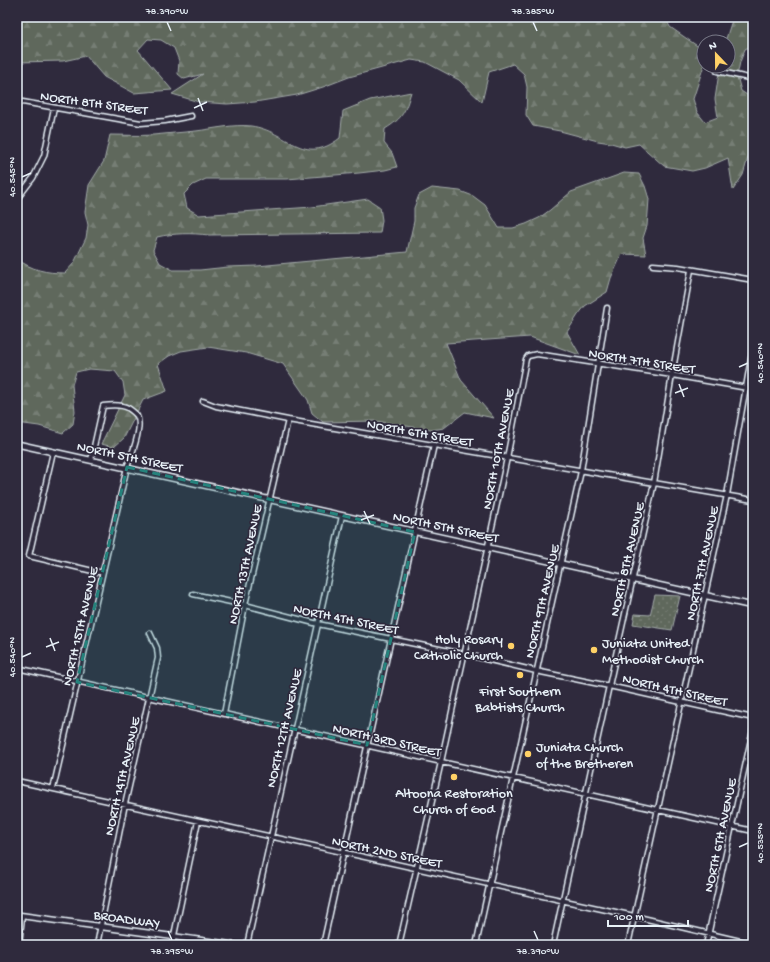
<svg xmlns="http://www.w3.org/2000/svg" width="770" height="962" viewBox="0 0 770 962" font-family="'Gochi Hand',sans-serif">
<style>
.green{fill:url(#green-dots);stroke:#a4acaa}
.forest{fill:url(#forest-firs);stroke:#a4acaa}
.lines{fill:none;stroke-linecap:round;stroke-linejoin:round}
.minor-casing{stroke:#e8f1f8;stroke-width:7}
.tertiary-casing{stroke:#e8f1f8;stroke-width:8}
.minor{stroke:#2f2a3d;stroke-width:4}
.tertiary{stroke:#2f2a3d;stroke-width:5}
.marked{fill:#25827c;fill-opacity:0.2;stroke:#25827c;stroke-width:3;stroke-dasharray:8 5;stroke-linejoin:round}
.ticks{fill:none;stroke:#e8f1f8;stroke-width:1.5}
.poi-dot{fill:#ffd166;stroke:#2f2a3d;stroke-width:1.5}
.labels{text-anchor:middle;stroke-width:3.5;stroke-linejoin:round;paint-order:stroke}
.street-label{font-size:14px;fill:#e8f1f8;stroke:#2f2a3d}
.poi-label{font-size:14px;fill:#e8f1f8;stroke:#2f2a3d;text-anchor:start}
.neatline{fill:none;stroke:#e8f1f8;stroke-width:1.5}
.ticks-label{font-size:10px;text-anchor:middle;fill:#e8f1f8}
</style>
<defs>
<pattern id="green-dots" width="8" height="8" patternUnits="userSpaceOnUse"><rect width="8" height="8" fill="#5f685c"/><path d="M2 2h.1M6 6h.1" fill="none" stroke="#767e74" stroke-width="1.8" stroke-linecap="round"/></pattern>
<pattern id="forest-firs" width="22" height="20" patternUnits="userSpaceOnUse"><rect width="22" height="20" fill="#5f685c"/><path d="M5 1l3.5 6h-7zM16 11l3.5 6h-7z" fill="#767e74"/></pattern>
</defs>
<rect width="100%" height="100%" fill="#2f2a3d"/>
<filter id="ink" filterUnits="userSpaceOnUse"><feTurbulence type="fractalNoise" baseFrequency=".025" numOctaves="2"/><feDisplacementMap in="SourceGraphic" scale="8" xChannelSelector="R" yChannelSelector="G"/><feConvolveMatrix kernelMatrix="1 2 1 2 8 2 1 2 1" color-interpolation-filters="sRGB"/></filter>
<g filter="url(#ink)">
<!-- green -->
<path class="green" d="M 655,595 L 680,596 L 672,630 L 633,624 L 635,614 L 650,615 Z"/>
<!-- forest -->
<path class="forest" d="M 17,17 L 665,17 L 670,27 L 703,50 L 704,65 L 693,99 L 697,112 L 705,122 L 718,117 L 715,99 L 720,66 L 728,66 L 728,42 L 725,42 L 733,17 L 753,17 L 753,45 L 745,49 L 740,62 L 737,76 L 741,91 L 753,99 L 753,140 L 743,175 L 733,190 L 728,158 L 705,168 L 692,171 L 664,166 L 639,144 L 625,147 L 611,143 L 598,141 L 560,131 L 533,126 L 526,115 L 527,87 L 524,74 L 513,64 L 489,72 L 482,102 L 459,80 L 425,62 L 411,60 L 349,77 L 323,87 L 297,95 L 255,102 L 227,104 L 199,102 L 172,94 L 203,74 L 184,79 L 178,74 L 179,61 L 174,48 L 161,40 L 148,39 L 138,50 L 172,90 L 134,93 L 104,77 L 86,56 L 63,61 L 17,62 Z
M 411,92 C 405,112 403,118 385,129 L 384,143 L 392,153 L 397,167 L 385,170 L 359,173 L 287,179 L 206,179 L 193,185 L 184,194 L 187,208 L 199,215 L 312,207 L 368,199 L 380,207 L 382,220 L 380,233 L 209,235 C 191,233 174,233 157,237 L 153,250 L 160,263 L 173,270 L 200,270 L 228,267 L 257,266 L 407,252 L 414,221 L 414,208 L 419,195 L 432,188 L 460,191 L 473,196 L 485,205 L 499,228 L 513,228 L 526,224 L 539,218 L 550,210 L 571,192 L 624,173 L 639,174 L 645,186 L 649,199 L 647,226 L 643,238 L 646,255 L 622,254 L 611,278 L 607,292 L 585,306 L 578,315 L 567,332 L 580,355 L 530,337 L 446,343 L 461,380 L 494,418 L 465,412 L 444,428 L 431,430 L 376,421 L 323,422 L 312,413 L 308,400 L 283,364 L 246,353 L 208,347 L 181,351 L 169,356 L 158,364 L 167,391 L 143,400 L 124,438 L 114,447 L 101,444 L 125,395 L 123,382 L 115,371 L 89,369 L 76,372 L 72,385 L 75,411 L 73,424 L 63,433 L 39,426 L 17,423 L 17,259 C 32,270 46,273 65,273 L 74,263 L 86,238 L 88,225 L 85,212 L 89,185 L 104,161 L 110,135 C 125,135 139,136 153,135 C 167,134 182,132 196,131 C 213,129 233,124 251,126 C 288,131 303,167 340,138 L 343,111 L 370,100 Z"/>
<g class="lines">
<defs>
<path id="minor" d="M 717,71 L 753,79
M 17,101 L 141,123 L 165,121 L 191,116
M 17,199 L 33,178 L 44,156 L 54,108
M 653,265 L 678,267 L 753,280
M 203,401 L 216,406 L 288,420 L 753,500
M 53,452 L 29,556 L 97,572 L 102,572
M 193,594 L 245,605 L 318,624 L 464,654 L 536,671 L 609,686 L 753,718
M 17,668 L 753,831
M 224,714 L 245,605 L 288,420
M 17,781 L 634,916 L 753,944
M 53,789 L 127,467 C 131,457 143,426 137,416 C 135,413 131,410 128,408 C 121,404 111,405 103,406 L 91,460
M 19,945 L 22,916
M 97,945 L 125,804 L 158,658 L 157,648 L 150,633
M 172,945 L 198,821
M 247,945 L 342,516
M 323,945 L 434,445
M 399,945 L 441,762 L 507,458 L 526,359 L 528,356 L 537,354 L 672,375 L 753,389
M 476,945 L 581,471 L 607,308
M 553,945 L 609,686 L 654,483 L 672,375 L 691,270
M 628,945 L 727,495 L 753,347
M 706,945 L 753,730"/>
<path id="tertiary" d="M 17,444 L 753,606
M 17,915 L 234,945"/>
</defs>
<!-- minor casing -->
<use href="#minor" class="minor-casing"/>
<!-- tertiary casing -->
<use href="#tertiary" class="tertiary-casing"/>
<!-- minor -->
<use href="#minor" class="minor"/>
<!-- tertiary -->
<use href="#tertiary" class="tertiary"/>
</g>
</g>
<!-- marked area -->
<path class="marked" d="M 127,467 L 415,532 L 367,745 L 77,682 Z"/>
<!-- ticks -->
<path class="ticks" d="M 167,22 L 171,31M 533,22 L 537,31M 198,98 L 203,111M 194,108 L 207,102M 22,177 L 31,173M 739,367 L 748,363M 679,384 L 684,397M 675,393 L 688,388M 364,511 L 370,524M 361,520 L 374,515M 50,638 L 55,651M 46,647 L 59,642M 22,657 L 31,653M 739,847 L 748,843M 168,931 L 172,940M 534,931 L 538,940"/>
<!-- markers -->
<g class="poi-dot">
<circle cx="511" cy="646" r="4"/>
<circle cx="594" cy="650" r="4"/>
<circle cx="520" cy="675" r="4"/>
<circle cx="528" cy="754" r="4"/>
<circle cx="454" cy="777" r="4"/>
</g>
<g class="labels">
<!-- street labels -->
<g class="street-label">
<text transform="translate(94 102) rotate(8)" y="5">NORTH 8TH STREET</text>
<text transform="translate(642 360) rotate(9)" y="5">NORTH 7TH STREET</text>
<text transform="translate(420 432) rotate(10)" y="5">NORTH 6TH STREET</text>
<text transform="translate(497 449) rotate(-79)" y="5">NORTH 10TH AVENUE</text>
<text transform="translate(130 456) rotate(12)" y="5">NORTH 5TH STREET</text>
<text transform="translate(446 526) rotate(12)" y="5">NORTH 5TH STREET</text>
<text transform="translate(626 559) rotate(-77)" y="5">NORTH 8TH AVENUE</text>
<text transform="translate(701 563) rotate(-78)" y="5">NORTH 7TH AVENUE</text>
<text transform="translate(244 564) rotate(-78)" y="5">NORTH 13TH AVENUE</text>
<text transform="translate(541 601) rotate(-77)" y="5">NORTH 9TH AVENUE</text>
<text transform="translate(346 618) rotate(12)" y="5">NORTH 4TH STREET</text>
<text transform="translate(79 626) rotate(-77)" y="5">NORTH 15TH AVENUE</text>
<text transform="translate(675 689) rotate(13)" y="5">NORTH 4TH STREET</text>
<text transform="translate(283 728) rotate(-77)" y="5">NORTH 12TH AVENUE</text>
<text transform="translate(387 739) rotate(13)" y="5">NORTH 3RD STREET</text>
<text transform="translate(121 776) rotate(-77)" y="5">NORTH 14TH AVENUE</text>
<text transform="translate(719 835) rotate(-78)" y="5">NORTH 6TH AVENUE</text>
<text transform="translate(387 851) rotate(12)" y="5">NORTH 2ND STREET</text>
<text transform="translate(127 918) rotate(8)" y="5">BROADWAY</text>
</g>
<!-- poi labels -->
<g class="poi-label">
<text x="503" y="643" text-anchor="end">Holy Rosary<tspan x="503" dy="16">Catholic Church</tspan></text>
<text x="602" y="647">Juniata United<tspan x="602" dy="16">Methodist Church</tspan></text>
<text x="520" y="695" text-anchor="middle">First Southern<tspan x="520" dy="16">Babtists Church</tspan></text>
<text x="536" y="751">Juniata Church<tspan x="536" dy="16">of the Bretheren</tspan></text>
<text x="454" y="797" text-anchor="middle">Altoona Restoration<tspan x="454" dy="16">Church of God</tspan></text>
</g>
</g>
<!-- margin -->
<rect width="770" height="962" fill="none" stroke="#2f2a3d" stroke-width="44"/>
<!-- north arrow -->
<g transform="translate(716 54) rotate(338)"><circle r="19" fill="#2f2a3d" stroke="#797a88"/>
<path d="M0-3L7 15L0 10L-7 15Z" fill="#ffd166"/>
<text y="-6" font-size="11" font-weight="bold" text-anchor="middle" fill="#e8f1f8">N</text>
</g>
<!-- scale -->
<path d="M608 920v6h80v-6" fill="none" stroke="#e8f1f8" stroke-width="2"/>
<text x="614" y="920" font-size="12" fill="#e8f1f8" stroke="#2f2a3d" stroke-width="3" paint-order="stroke">100 m</text>
<rect x="22" y="22" width="726" height="918" class="neatline"/>
<g class="ticks-label">
<text x="167" y="14">78.390°W</text>
<text x="533" y="14">78.385°W</text>
<text transform="translate(11 177) rotate(-90)" y="4">40.545°N</text>
<text transform="translate(759 363) rotate(-90)" y="4">40.540°N</text>
<text transform="translate(11 657) rotate(-90)" y="4">40.540°N</text>
<text transform="translate(759 843) rotate(-90)" y="4">40.535°N</text>
<text x="172" y="954">78.395°W</text>
<text x="538" y="954">78.390°W</text>
</g>
</svg>
